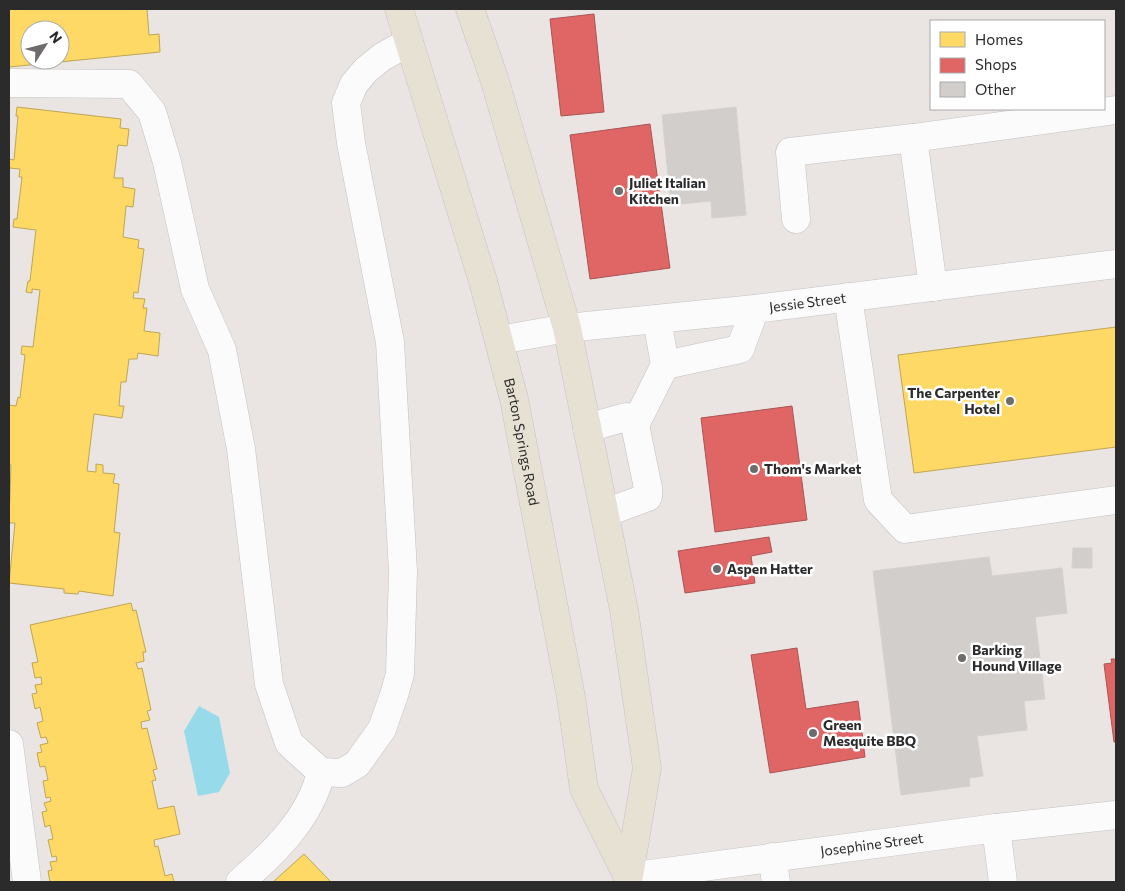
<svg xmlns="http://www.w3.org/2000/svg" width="1125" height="891" viewBox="0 0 1125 891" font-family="Commissioner,sans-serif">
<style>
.water{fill:#97dbea}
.homes{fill:#ffd966;stroke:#bfa554;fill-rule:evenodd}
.shops{fill:#e06666;stroke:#aa5454}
.building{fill:#d1cecb;stroke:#d4d1ce}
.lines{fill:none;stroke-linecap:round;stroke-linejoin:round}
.minor-casing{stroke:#c3c2c2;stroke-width:29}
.major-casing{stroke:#c5c3c2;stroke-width:29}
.minor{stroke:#fcfbfb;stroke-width:28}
.major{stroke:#e7e1d4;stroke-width:28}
.poi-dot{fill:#6e6c6b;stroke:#fff;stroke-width:2}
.labels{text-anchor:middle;stroke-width:5;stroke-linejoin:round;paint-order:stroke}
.poi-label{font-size:14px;font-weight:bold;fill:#2b2b2b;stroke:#fff;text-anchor:start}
.street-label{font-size:14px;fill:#2b2b2b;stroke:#fff}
</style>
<rect width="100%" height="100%" fill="#eae5e2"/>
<!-- water -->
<path class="water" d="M 199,706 L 219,717 L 230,773 L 219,792 L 198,796 L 184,731 Z"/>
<!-- homes -->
<path class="homes" d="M 9,9 L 147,9 L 149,35 L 159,34 L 160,52 L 9,67 ZM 30,30 L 60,30 L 60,60 L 30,60 Z
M 17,107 L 121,119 L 120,128 L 129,129 L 127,146 L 118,145 L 114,178 L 123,178 L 123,187 L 135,189 L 133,207 L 126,206 L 123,237 L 139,240 L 138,248 L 144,249 L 138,293 L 134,292 L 133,298 L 145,299 L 143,308 L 147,308 L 144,331 L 160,333 L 158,356 L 138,353 L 137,359 L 129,359 L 126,382 L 121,382 L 119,406 L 124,406 L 122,418 L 94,414 L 87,471 L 96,472 L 96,464 L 103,465 L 103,473 L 115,474 L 113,483 L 119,484 L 114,532 L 120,533 L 113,596 L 79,591 L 78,594 L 64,593 L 64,589 L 9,583 L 15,523 L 9,523 L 11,465 L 9,464 L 9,405 L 16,406 L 18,397 L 20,398 L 25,355 L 21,354 L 22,346 L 33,347 L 40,290 L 32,289 L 32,293 L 26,292 L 28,281 L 30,281 L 36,230 L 13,227 L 14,219 L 17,219 L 22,177 L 19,177 L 20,169 L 9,168 L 9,159 L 14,160 L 18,116 L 16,116 Z
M 1116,327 L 1116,447 L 914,473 L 898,355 Z
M 131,603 L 133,611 L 136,610 L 146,652 L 143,652 L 144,661 L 136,663 L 138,669 L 142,668 L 151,710 L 147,711 L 150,720 L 141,722 L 142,729 L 147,728 L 157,769 L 153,770 L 156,780 L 152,781 L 158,809 L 174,806 L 180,834 L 154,840 L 155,847 L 158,846 L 165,876 L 172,874 L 174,882 L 50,882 L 48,871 L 52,870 L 50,862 L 57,861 L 56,856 L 52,857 L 48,840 L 53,839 L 50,825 L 45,827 L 42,812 L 47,811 L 44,803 L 51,801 L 50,797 L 46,798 L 43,781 L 48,780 L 45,766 L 40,767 L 37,753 L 42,752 L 40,745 L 48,743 L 46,737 L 41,738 L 37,723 L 43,721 L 40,707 L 35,709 L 32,694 L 37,693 L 35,685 L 42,684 L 41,677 L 35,678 L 32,663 L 38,662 L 30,625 Z
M 304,854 L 331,882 L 273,882 Z"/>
<!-- shops -->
<path class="shops" d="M 594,14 L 604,112 L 561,116 L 550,19 Z
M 650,124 L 670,268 L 590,279 L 570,135 Z
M 792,406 L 807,520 L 715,532 L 701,418 Z
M 769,537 L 772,552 L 751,556 L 755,583 L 685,593 L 678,551 Z
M 797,648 L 806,709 L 858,701 L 865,757 L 770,773 L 751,655 Z
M 1111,659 L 1116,659 L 1116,742 L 1114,742 L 1104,664 L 1112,663 Z"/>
<!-- building -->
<path class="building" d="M 736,107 L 746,215 L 712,218 L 711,201 L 671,205 L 662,115 Z
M 1073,548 L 1092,548 L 1092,568 L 1072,568 Z
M 989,557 L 992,576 L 1062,568 L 1067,613 L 1035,617 L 1045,699 L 1024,701 L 1027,730 L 977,736 L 983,776 L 969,778 L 970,786 L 901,795 L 873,571 Z"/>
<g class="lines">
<defs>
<g id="minor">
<path d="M 9,83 L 129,84 L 152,112 L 167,162 L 195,289 L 222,350 L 241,449 L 269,684 L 289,743 L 321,772 L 342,773 L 357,764 L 382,729 L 394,695 L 400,674 L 403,571 L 390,342 L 351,143 L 346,103 L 354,84 L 366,70 L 382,57 L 409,42"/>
<path d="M 913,138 L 1116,110"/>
<path d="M 796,219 L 790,152 L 913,138 L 933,287"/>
<path d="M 848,297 L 878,500 L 905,529 L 1116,500"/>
<path id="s1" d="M 499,340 L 567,328 L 755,309 L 1116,264"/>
<path d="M 665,365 L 740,349 L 755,309"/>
<path d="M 635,425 L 665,365 L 657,319"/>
<path d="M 587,428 L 626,417 L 635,425 L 648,488 L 648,497 L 605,513"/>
<path d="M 9,744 L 27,882"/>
<path d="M 996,828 L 1003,882"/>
<path d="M 772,857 L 776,882"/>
<path id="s2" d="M 628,877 L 996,828 L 1116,815"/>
<path d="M 240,882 C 275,852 311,817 321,772"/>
</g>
<g id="major">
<path id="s3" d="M 399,9 L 483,281 L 514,399 L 571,697 L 584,789 L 628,877"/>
<path d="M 470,9 L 494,78 L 567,328 L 624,610 L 647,768 L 628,881"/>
</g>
</defs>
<!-- minor casing -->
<use href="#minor" class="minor-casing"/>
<!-- major casing -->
<use href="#major" class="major-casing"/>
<!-- minor -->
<use href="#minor" class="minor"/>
<!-- major -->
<use href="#major" class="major"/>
</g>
<!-- markers -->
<g class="poi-dot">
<circle cx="619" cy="191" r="5"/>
<circle cx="1010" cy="401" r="5"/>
<circle cx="754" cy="469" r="5"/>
<circle cx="717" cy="569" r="5"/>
<circle cx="962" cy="658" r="5"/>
<circle cx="813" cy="733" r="5"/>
</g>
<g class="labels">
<!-- poi labels -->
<g class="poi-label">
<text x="629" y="188">Juliet Italian<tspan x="629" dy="16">Kitchen</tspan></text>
<text x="1000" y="398" text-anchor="end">The Carpenter<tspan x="1000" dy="16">Hotel</tspan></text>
<text x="764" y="474">Thom's Market</text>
<text x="727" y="574">Aspen Hatter</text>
<text x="972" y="655">Barking<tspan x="972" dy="16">Hound Village</tspan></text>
<text x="823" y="730">Green<tspan x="823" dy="16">Mesquite BBQ</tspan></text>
</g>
<!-- street labels -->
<g class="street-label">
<text dy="5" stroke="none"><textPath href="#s1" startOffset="311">Jessie Street</textPath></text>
<text dy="5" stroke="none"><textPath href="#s3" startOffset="450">Barton Springs Road</textPath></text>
<text dy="5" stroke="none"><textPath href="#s2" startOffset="246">Josephine Street</textPath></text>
</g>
</g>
<!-- border -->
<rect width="1125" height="891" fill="none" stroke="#2b2b2b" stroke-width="20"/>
<!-- legend -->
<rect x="930" y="20" width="175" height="90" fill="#ffffff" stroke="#aaaaaa"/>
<rect x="940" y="32" width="25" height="15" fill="#ffd966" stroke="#aaaaaa"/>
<text x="975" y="45" font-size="15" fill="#2b2b2b">Homes</text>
<rect x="940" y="58" width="25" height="15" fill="#e06666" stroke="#aaaaaa"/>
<text x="975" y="70" font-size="15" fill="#2b2b2b">Shops</text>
<rect x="940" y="82" width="25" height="15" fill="#d1cecb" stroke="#aaaaaa"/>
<text x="975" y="95" font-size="15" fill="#2b2b2b">Other</text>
<!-- north arrow -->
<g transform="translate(45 45) rotate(54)"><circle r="24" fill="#ffffff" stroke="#aaaaaa"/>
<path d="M0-4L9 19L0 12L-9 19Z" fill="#6e6c6b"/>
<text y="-8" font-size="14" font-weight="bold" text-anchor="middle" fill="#2b2b2b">N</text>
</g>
</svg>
